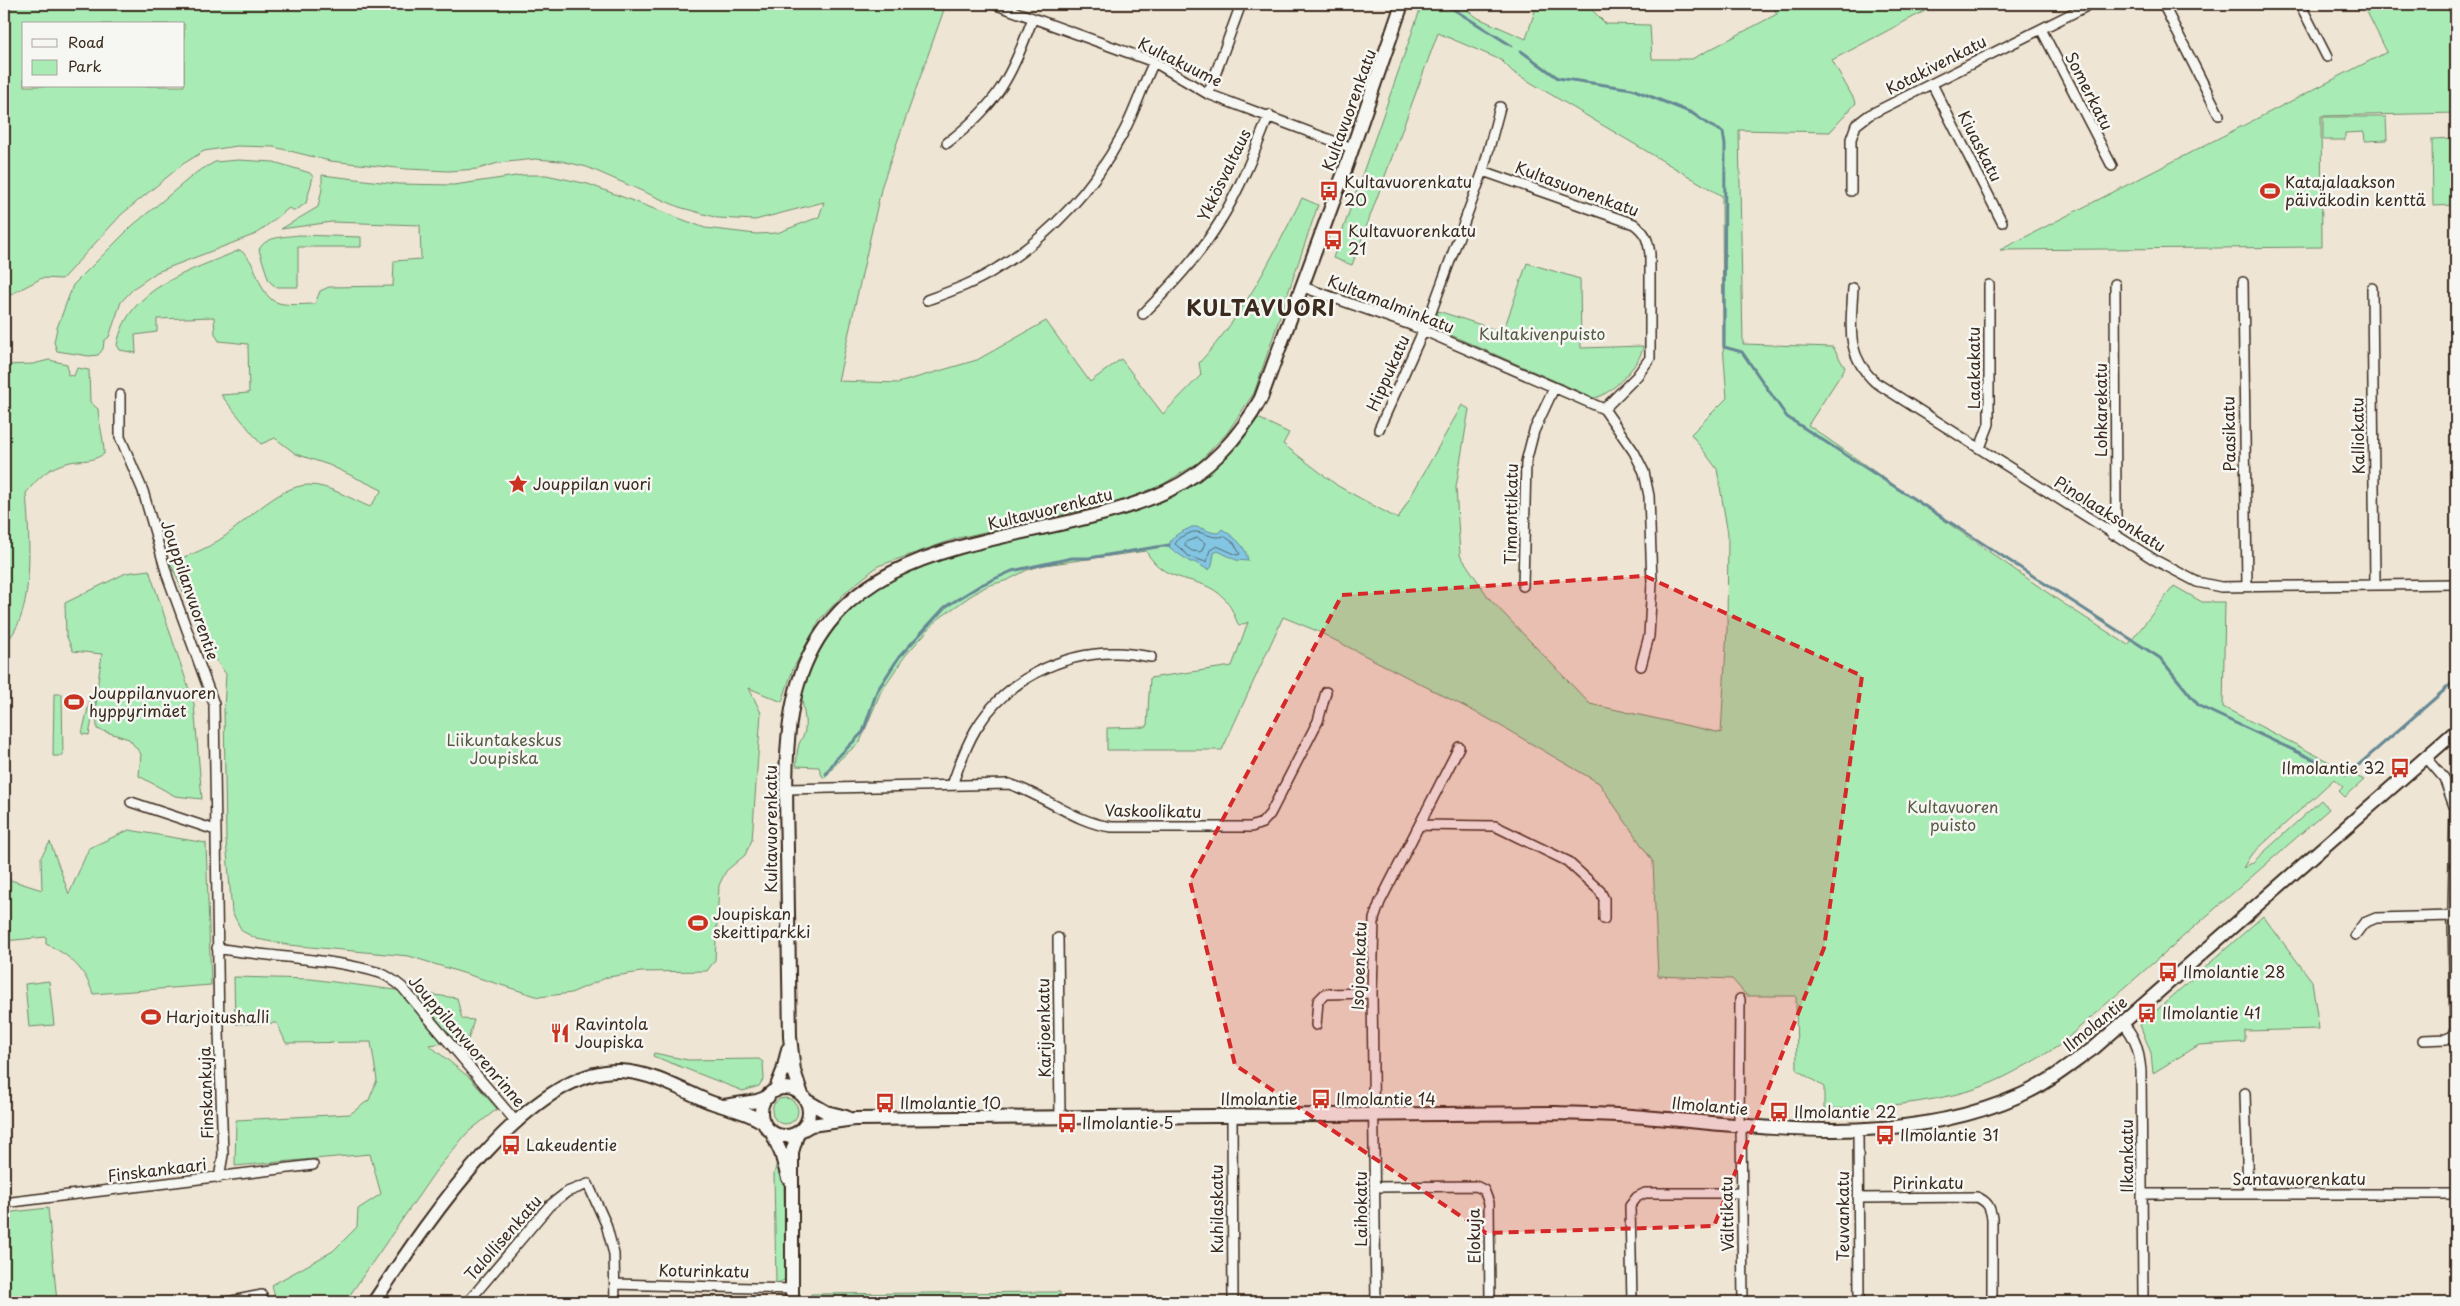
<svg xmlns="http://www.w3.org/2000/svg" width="2460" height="1306" viewBox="0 0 2460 1306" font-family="'Playpen Sans',sans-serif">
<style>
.green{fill:#a9ebb5;stroke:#728a6a;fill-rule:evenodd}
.water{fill:#82c6e3;stroke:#668894}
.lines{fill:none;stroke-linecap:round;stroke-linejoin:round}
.shore{stroke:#57686d;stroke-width:1}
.stream{stroke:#668894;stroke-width:3}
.street-casing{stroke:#3b2a1e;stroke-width:12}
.secondary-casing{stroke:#3b2a1e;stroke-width:16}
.street{stroke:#f6f6f2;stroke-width:9}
.secondary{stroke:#f6f6f2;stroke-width:12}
.marked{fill:#d62828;fill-opacity:0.2;stroke:#d62828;stroke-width:4;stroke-dasharray:10 6;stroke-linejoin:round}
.labels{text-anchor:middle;stroke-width:5;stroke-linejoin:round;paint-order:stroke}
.street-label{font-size:16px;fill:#3b2a1e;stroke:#f6f6f2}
.poi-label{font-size:16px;fill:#3b2a1e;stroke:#f6f6f2;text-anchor:start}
.park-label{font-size:16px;fill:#565a44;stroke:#f6f6f2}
.district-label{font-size:21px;font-weight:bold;letter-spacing:1px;fill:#3b2a1e;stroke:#f6f6f2}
</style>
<rect width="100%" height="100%" fill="#eee5d4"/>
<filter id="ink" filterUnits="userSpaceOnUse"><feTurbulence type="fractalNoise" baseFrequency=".02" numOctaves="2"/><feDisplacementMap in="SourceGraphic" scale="10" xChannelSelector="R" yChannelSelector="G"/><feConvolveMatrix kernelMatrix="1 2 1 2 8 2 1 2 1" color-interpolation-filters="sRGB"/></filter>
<g filter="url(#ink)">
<!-- green -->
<path class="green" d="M 4,4 L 946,4 L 882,185 L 838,381 L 898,383 L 977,360 L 1046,321 L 1090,382 L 1121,359 L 1163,414 L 1201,375 L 1199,363 C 1246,312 1271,259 1302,198 L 1318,205 L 1254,393 L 1227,433 L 1198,463 L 1160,486 L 1118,502 L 958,538 L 878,566 L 847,591 L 820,619 L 793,669 L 782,702 L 749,688 L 761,713 L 752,840 L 745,855 L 726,871 L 719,885 L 715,960 L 707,971 L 641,972 L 608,977 L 571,993 L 539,997 L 409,956 L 288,945 L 257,939 L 242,931 L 232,912 L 226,840 L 224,709 L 226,674 L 209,651 L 170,562 C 185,557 202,551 216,542 C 242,527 277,485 309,485 C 329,485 351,499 370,507 L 382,490 L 329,465 L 296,454 L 275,438 L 261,444 L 221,395 L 249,393 L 248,344 L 219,341 L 215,334 L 214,317 L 157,319 L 157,332 L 135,335 L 136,353 L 120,350 L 117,345 C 128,286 192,271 240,250 C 258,262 256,287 272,300 C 281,307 304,304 315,304 L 320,291 L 329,287 L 393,286 L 394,261 L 421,259 L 420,225 L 332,222 L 281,229 L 318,207 L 322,189 L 322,175 L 398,184 L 454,185 L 523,175 L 546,175 L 588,184 L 705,228 L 756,234 L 777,233 L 819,217 L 824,202 L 755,220 L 718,218 L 679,207 L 587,167 L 561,161 L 535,159 L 498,163 L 478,169 L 448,171 L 407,169 L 330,161 L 274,147 L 237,146 L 204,151 L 183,164 L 122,214 L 62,279 L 42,278 L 4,298 ZM 24,24 L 184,24 L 184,86 L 24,86 Z
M 1422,4 L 1459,4 L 1478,18 L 1526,39 L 1537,4 L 1586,4 L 1606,24 L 1650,25 L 1652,59 L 1692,59 L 1777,14 L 1772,4 L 1938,4 L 1832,60 L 1856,103 L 1830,132 L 1739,130 L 1743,344 L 1833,347 L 1845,368 L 1808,425 L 2061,602 L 2128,645 L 2174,586 L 2202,602 L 2225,602 L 2223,707 L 2364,780 L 2345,797 L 2339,791 L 2343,787 L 2334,779 L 2250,856 L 2243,868 L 2252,863 L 2321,800 L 2329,809 L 2057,1047 C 2030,1063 2002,1081 1972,1090 C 1924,1104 1874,1108 1824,1109 L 1824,1087 L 1797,1070 L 1796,996 L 1747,996 L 1732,979 L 1658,976 L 1653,862 L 1599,783 L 1487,718 L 1317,631 L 1283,617 L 1222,750 L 1107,750 L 1107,728 L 1147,727 L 1150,678 L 1232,666 L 1248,622 L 1239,626 C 1235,618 1231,605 1224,598 C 1200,573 1166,587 1146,551 L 1044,565 L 1027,570 L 1008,580 L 987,586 L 969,597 L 937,620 L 905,656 L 881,691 L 860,742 L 839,760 L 825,778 L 822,776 L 819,767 L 796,766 C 797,759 797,750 799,744 C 801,739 804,736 805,730 C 807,711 797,700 806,678 C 870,524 1037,555 1166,500 C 1205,483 1235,452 1258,418 L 1289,433 L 1283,444 L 1338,486 L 1398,519 L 1462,405 L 1469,409 L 1456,487 L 1460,555 L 1489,598 L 1590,704 L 1721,733 L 1727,629 L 1728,534 L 1717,469 L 1691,434 L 1727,398 L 1723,345 L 1722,196 L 1513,72 L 1501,60 L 1438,33 L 1352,265 L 1333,258 Z
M 2363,4 L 2445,4 L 2456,25 L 2456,113 L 2321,116 L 2322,247 L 2000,250 L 2387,52 Z
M 2323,117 L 2386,117 L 2387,140 L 2365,141 L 2364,132 L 2345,133 L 2345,140 L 2323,140 Z
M 2456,138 L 2456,205 L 2433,206 L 2432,139 Z
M 238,160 L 274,162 L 310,173 L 313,177 L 306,203 L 295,211 L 289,208 L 256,234 L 157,272 L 134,288 L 121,302 L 109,337 L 104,341 L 103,349 L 98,355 L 89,356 L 57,351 L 54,342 L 57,328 L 73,285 L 132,226 L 197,172 L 215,162 Z
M 299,235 L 361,237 L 361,247 L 298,247 L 298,287 L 276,287 L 269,281 L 259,250 C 265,236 285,237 299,235 Z
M 1527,263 L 1580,279 L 1581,348 L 1643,346 C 1642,363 1610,396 1594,398 L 1437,329 L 1435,324 L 1438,311 L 1503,332 Z
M 49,360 L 67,364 L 68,375 L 74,376 L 77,368 L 89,370 L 90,402 L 98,409 C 99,425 104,438 104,454 C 88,463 86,459 70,462 C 48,467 39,477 26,493 C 29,530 34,598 15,630 C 12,636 7,641 4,646 L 4,365 L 33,364 Z
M 149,570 L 194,704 L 202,799 L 175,796 L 139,776 L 141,754 L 129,739 L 97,729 L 96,699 L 89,735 L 82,734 L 91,695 L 96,696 L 102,654 L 73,651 L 66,635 L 65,603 L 126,573 Z
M 54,694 L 62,694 L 63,756 L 53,756 Z
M 129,830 L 206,843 L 211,985 L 93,994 C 85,969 70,955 46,944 L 46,937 L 4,941 L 4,878 L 42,890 L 41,857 L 50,842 L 69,894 L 89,848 Z
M 2263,916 L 2312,981 L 2319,1029 L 2245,1031 L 2245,1042 L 2199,1045 L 2153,1073 L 2151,1053 L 2140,1025 Z
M 234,977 L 311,979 L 457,998 L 462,1019 L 474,1020 L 468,1040 L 429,1045 L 470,1078 L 497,1109 L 467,1133 L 435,1172 L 345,1302 L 276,1302 L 272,1285 L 333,1251 L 357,1227 L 358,1209 L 381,1194 L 370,1154 L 235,1166 L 236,1120 L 350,1114 L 369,1100 L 377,1080 L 371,1042 L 286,1043 L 277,1023 L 235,1024 Z
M 49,981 L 54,1025 L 29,1027 L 25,984 Z
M 654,1053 L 688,1060 L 759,1059 L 763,1062 L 764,1078 L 759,1086 L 743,1091 L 653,1056 Z
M772 1111a13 13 0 1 1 26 0a13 13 0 1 1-26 0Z
M 778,1159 L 784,1186 L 786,1279 L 776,1284 L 774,1174 Z
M 48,1208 L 57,1302 L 4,1302 L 4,1213 Z
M 1060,1292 L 1060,1302 L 811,1302 L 811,1294 Z"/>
<!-- water -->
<path class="water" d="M 1192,527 C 1202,526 1208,533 1218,533 L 1222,529 C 1235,538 1246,545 1248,561 L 1236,560 L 1218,551 L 1214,553 L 1212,566 L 1209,570 L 1194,562 L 1190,562 L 1169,547 C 1170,535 1182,532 1192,527 Z"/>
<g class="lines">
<!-- shore -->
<path class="shore" d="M 1193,532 C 1205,531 1211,540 1224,536 L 1234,543 L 1240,554 L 1237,555 L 1217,546 L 1210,550 L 1206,562 L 1190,557 L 1175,544 L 1179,538 Z
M 1198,538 L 1205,543 L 1201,552 L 1192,551 L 1185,546 L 1186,542 Z"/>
<!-- stream -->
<path class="stream" d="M 1445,4 L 1512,46
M 1521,51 L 1558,78 L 1632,89 L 1692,113 L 1709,125 L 1723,132 L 1725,145 L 1724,347 L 1742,352 L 1787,417 L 2160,658 L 2199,706 L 2347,775 L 2456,680
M 826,774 L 836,759 L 863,732 L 877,691 L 899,657 L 945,607 L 981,585 L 1012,571 L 1072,558 L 1089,558 L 1169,545"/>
<defs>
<path id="street" d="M 994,4 L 1154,62 L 1208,94 L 1352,148
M 2163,4 L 2219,115
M 2300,4 L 2327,57
M 2041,29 L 2112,166
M 1932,84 L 2002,222
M 1208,94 L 1241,4
M 947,143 C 999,103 1010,78 1033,18
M 1483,171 L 1634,224 C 1646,233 1648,240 1650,254 L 1650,358 L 1637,376 L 1604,409
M 1851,191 L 1851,139 L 1856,125 L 1869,115 L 2091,4
M 2243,282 L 2247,586
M 1303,287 L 1411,325 L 1604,409 L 1634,452 L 1644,472 L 1649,496 L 1652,583 L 1649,636 L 1641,666
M 1853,288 C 1851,327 1845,354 1875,382 L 2155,560 L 2197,582 L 2221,587 L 2456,584
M 2372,288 L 2375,584
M 927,300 C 952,291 977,282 999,267 C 1050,236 1094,188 1122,135 C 1135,112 1142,86 1154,62
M 1143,314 C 1171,286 1198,257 1219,223 C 1240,189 1255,151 1269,115
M 120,395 L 120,437 L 143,491 L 168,578 L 214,704 L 219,1031 L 223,1155 L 219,1178
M 1379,429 L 1429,318 L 1483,171 L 1500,107
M 1980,448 L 1989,424 L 1989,285
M 2113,535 L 2116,522 L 2115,284
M 1523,586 L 1526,462 L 1534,431 L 1554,388
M 952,785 C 959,766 965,747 976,729 C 1005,681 1061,652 1117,653 C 1128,653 1139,655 1151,657
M 787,789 L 1009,784 C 1045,795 1075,823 1112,827 L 1251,827 L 1262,823 L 1270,814 L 1318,721 L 1326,692
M 131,802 L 215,830
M 1420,825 L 1495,826 L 1567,861 L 1600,891 L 1604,899 L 1604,919
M 2355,935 L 2364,923 L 2376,918 L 2453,916
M 1058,938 L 1060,1117
M 217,948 C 270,958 328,957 380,973 C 388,976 396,982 402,987 L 517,1123
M 2123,1023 C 2136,1038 2139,1051 2141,1071 L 2143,1294
M 1316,1025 L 1318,1001 L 1325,994 L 1372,993
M 2423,1040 L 2446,1039 L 2453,1036 L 2455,1028 L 2453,916 L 2455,809 L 2444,778 L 2426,757
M 2245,1093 L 2248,1194
M 1232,1116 L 1233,1302
M 1739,1125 L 1740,999
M 1741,1125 L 1743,1302
M 1858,1130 L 1859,1302
M 1375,1187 L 1476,1186 L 1484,1190 L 1489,1203 L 1490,1302
M 2142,1194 L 2456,1194
M 1858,1198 L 1977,1197 C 1988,1202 1990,1207 1992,1218 L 1992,1302
M 4,1203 L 313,1165
M 615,1284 L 792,1289
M 227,1302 L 262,1295
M 468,1302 L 549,1206 L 567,1192 L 588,1184 L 606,1224 L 614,1254 L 615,1302
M 1376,1302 L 1372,993 L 1374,919 L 1380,902 L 1459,747
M 1632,1302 L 1630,1206 L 1637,1197 L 1645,1193 L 1741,1193"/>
<path id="secondary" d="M761 1112a24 24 0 1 1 48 0a24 24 0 1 1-48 0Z
M 775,1091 L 783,1071 L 788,1049
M 802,1095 L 794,1071 L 790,1037 C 789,974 788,912 787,850 C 786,799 783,733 798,684 C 848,521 1043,550 1167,491 C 1208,472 1240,437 1261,398 L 1346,167 L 1402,4
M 807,1101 L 826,1112 L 846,1117
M 724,1106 L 757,1101 L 768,1097
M 802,1130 L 811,1125 L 854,1119 L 1556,1113 C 1581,1114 1607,1114 1632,1116 C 1761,1126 1898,1150 2021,1095 C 2047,1084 2071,1064 2094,1048 L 2456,731
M 771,1131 L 781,1153 L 788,1178
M 374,1302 C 420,1233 526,1068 620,1071 C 649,1072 679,1088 705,1100 C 724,1108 748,1111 764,1123
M 792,1302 L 792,1152 L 798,1132"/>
</defs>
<!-- street casing -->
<use href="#street" class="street-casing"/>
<!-- secondary casing -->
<use href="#secondary" class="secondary-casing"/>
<!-- street -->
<use href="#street" class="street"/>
<!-- secondary -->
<use href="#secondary" class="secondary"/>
</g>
</g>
<!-- marked area -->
<path class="marked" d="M 1645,576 L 1862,676 L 1824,948 L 1714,1226 L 1486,1233 L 1235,1065 L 1190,881 L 1342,595 Z"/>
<!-- icons -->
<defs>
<symbol id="bus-bare" viewBox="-9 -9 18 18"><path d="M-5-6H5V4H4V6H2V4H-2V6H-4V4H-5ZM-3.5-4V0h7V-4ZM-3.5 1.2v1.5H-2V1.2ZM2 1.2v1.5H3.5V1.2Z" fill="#c8321e" stroke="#f6f6f2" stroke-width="2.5" paint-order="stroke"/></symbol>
<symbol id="stadium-bare" viewBox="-9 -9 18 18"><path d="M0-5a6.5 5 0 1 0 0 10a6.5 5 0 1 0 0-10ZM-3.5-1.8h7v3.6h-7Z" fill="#c8321e" stroke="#f6f6f2" stroke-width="2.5" paint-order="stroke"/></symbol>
<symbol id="sight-bare" viewBox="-9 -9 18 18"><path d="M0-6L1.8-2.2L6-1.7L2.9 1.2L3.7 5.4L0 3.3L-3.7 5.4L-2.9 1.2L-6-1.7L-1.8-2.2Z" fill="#c8321e" stroke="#f6f6f2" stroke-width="2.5" paint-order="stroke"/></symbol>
<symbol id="restaurant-bare" viewBox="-9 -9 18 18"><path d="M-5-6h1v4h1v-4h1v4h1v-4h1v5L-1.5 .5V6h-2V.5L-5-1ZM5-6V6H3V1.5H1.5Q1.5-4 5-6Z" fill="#c8321e" stroke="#f6f6f2" stroke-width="2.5" paint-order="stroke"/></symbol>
</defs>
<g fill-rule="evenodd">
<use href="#bus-bare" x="1315" y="177" width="28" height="28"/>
<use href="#stadium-bare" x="2256" y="177" width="28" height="28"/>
<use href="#bus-bare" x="1319" y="226" width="28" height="28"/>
<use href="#sight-bare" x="504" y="470" width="28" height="28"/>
<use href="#stadium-bare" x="60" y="688" width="28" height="28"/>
<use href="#bus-bare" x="2386" y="754" width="28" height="28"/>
<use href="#stadium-bare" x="684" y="909" width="28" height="28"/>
<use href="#bus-bare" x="2154" y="958" width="28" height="28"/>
<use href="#bus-bare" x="2133" y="999" width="28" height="28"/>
<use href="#stadium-bare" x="137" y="1003" width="28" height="28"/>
<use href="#restaurant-bare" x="546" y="1019" width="28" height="28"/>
<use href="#bus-bare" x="1307" y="1085" width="28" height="28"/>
<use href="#bus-bare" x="871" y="1089" width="28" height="28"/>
<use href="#bus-bare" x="1765" y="1098" width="28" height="28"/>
<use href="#bus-bare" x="1053" y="1109" width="28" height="28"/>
<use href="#bus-bare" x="1871" y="1121" width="28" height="28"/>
<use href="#bus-bare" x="497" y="1131" width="28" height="28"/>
</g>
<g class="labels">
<!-- street labels -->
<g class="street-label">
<text transform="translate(1180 62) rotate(26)" y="6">Kultakuume</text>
<text transform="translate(1936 65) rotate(-27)" y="6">Kotakivenkatu</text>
<text transform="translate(2089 91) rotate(63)" y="6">Somerkatu</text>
<text transform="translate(1349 110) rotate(-70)" y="6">Kultavuorenkatu</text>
<text transform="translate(1980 146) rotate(63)" y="6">Kiuaskatu</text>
<text transform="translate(1224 175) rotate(-64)" y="6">Ykkösvaltaus</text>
<text transform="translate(1577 189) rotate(20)" y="6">Kultasuonenkatu</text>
<text transform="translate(1391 304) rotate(21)" y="6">Kultamalminkatu</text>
<text transform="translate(1974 368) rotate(-90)" y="6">Laakakatu</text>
<text transform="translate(1388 373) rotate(-66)" y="6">Hippukatu</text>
<text transform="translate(2101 410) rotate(-90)" y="6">Lohkarekatu</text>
<text transform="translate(2229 434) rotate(-91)" y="6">Paasikatu</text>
<text transform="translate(2358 436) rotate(-91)" y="6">Kalliokatu</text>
<text transform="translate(1050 509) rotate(-14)" y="6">Kultavuorenkatu</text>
<text transform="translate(1511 514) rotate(-89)" y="6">Timanttikatu</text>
<text transform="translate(2110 514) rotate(32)" y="6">Pinolaaksonkatu</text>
<text transform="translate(190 590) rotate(71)" y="6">Jouppilanvuorentie</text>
<text transform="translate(1153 811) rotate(1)" y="6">Vaskoolikatu</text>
<text transform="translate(771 829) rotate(-90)" y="6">Kultavuorenkatu</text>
<text transform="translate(1359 966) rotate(-88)" y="6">Isojoenkatu</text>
<text transform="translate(2095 1024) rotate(-39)" y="6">Ilmolantie</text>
<text transform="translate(1044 1028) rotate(-91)" y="6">Karijoenkatu</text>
<text transform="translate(467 1041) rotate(49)" y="6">Jouppilanvuorenrinne</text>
<text transform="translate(206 1093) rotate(-92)" y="6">Finskankuja</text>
<text x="1259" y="1105">Ilmolantie</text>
<text transform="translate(1710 1106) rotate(5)" y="6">Ilmolantie</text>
<text transform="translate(2127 1156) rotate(-90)" y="6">Ilkankatu</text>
<text transform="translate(157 1170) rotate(-7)" y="6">Finskankaari</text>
<text x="2299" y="1185">Santavuorenkatu</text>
<text x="1928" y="1189">Pirinkatu</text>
<text transform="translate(1217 1209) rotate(-90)" y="6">Kuhilaskatu</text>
<text transform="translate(1361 1209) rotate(-90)" y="6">Laihokatu</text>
<text transform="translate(1727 1214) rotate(-91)" y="6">Välttikatu</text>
<text transform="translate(1843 1216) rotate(-90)" y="6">Teuvankatu</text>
<text transform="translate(1474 1236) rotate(-91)" y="6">Elokuja</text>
<text transform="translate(503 1238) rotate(-49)" y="6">Talollisenkatu</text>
<text transform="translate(704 1271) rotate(1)" y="6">Koturinkatu</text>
</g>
<!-- poi labels -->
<g class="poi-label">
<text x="1344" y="188">Kultavuorenkatu<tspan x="1344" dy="18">20</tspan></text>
<text x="2285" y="188">Katajalaakson<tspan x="2285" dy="18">päiväkodin kenttä</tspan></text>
<text x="1348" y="237">Kultavuorenkatu<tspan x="1348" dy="18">21</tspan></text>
<text x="533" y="490">Jouppilan vuori</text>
<text x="89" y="699">Jouppilanvuoren<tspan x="89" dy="18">hyppyrimäet</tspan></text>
<text x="2385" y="774" text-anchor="end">Ilmolantie 32</text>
<text x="713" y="920">Joupiskan<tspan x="713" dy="18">skeittiparkki</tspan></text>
<text x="2183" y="978">Ilmolantie 28</text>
<text x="2162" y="1019">Ilmolantie 41</text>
<text x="166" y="1023">Harjoitushalli</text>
<text x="575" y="1030">Ravintola<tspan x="575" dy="18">Joupiska</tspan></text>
<text x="1336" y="1105">Ilmolantie 14</text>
<text x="900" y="1109">Ilmolantie 10</text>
<text x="1794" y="1118">Ilmolantie 22</text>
<text x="1082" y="1129">Ilmolantie 5</text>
<text x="1900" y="1141">Ilmolantie 31</text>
<text x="526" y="1151">Lakeudentie</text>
</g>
<!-- park labels -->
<g class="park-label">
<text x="1542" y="340">Kultakivenpuisto</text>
<text x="504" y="746">Liikuntakeskus<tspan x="504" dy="18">Joupiska</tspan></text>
<text x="1953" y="813">Kultavuoren<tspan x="1953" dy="18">puisto</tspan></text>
</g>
<!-- district labels -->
<g class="district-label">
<text x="1261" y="316">KULTAVUORI</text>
</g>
</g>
<!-- margin -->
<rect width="2460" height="1306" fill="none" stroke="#f6f6f2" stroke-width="20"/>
<rect x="10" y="10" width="2440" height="1286" fill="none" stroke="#3b2a1e" stroke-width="2" filter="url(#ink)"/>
<!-- legend -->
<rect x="22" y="22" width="162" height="65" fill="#f6f6f2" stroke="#aba49d"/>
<rect x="32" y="39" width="25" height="8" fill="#f6f6f2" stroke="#aba49d"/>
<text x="68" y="48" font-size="15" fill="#3b2a1e">Road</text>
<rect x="32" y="60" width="25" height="15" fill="#a9ebb5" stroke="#aba49d"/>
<text x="68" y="72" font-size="15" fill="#3b2a1e">Park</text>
</svg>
